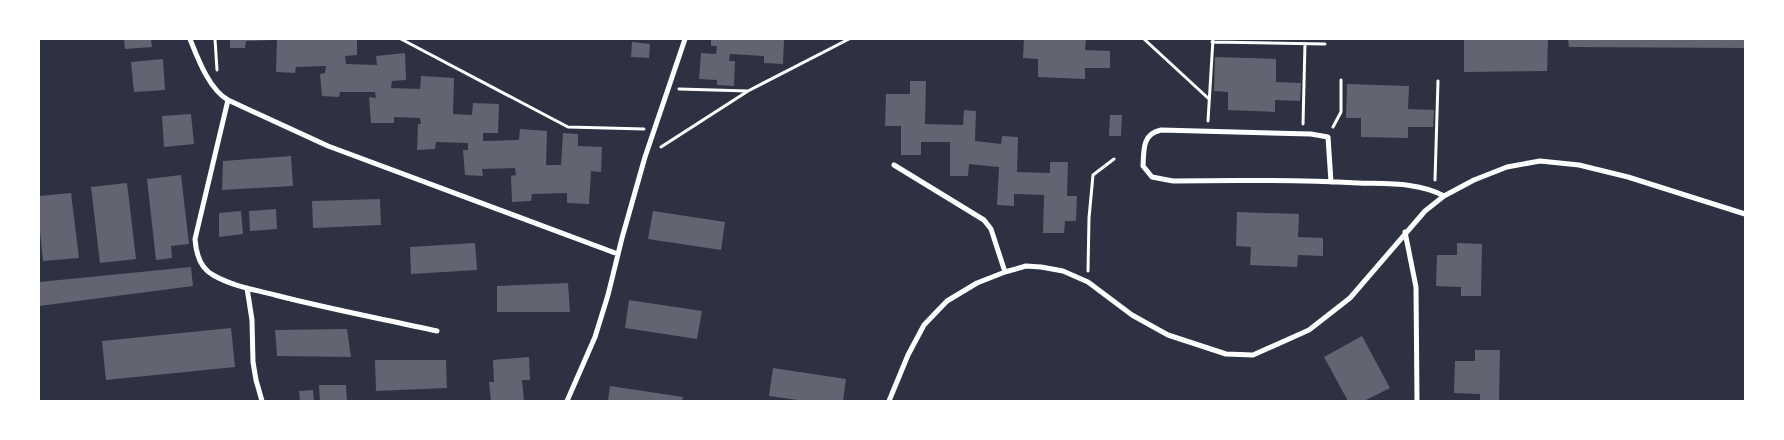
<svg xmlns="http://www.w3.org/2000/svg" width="1784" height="440" viewBox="0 0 1784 440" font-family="Lato,sans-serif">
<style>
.building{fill:#626471}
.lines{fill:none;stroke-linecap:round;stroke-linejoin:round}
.path{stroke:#fff;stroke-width:3}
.minor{stroke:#fff;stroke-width:5}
</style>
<rect width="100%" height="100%" fill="#2d3142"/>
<!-- building -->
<path class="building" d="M 124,39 L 151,39 L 152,47 L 125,49 Z
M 230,39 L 275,39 L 275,40 L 246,41 L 245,48 L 230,48 Z
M 277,39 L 357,39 L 357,55 L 345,56 L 346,64 L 377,65 L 376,56 L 405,53 L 406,80 L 392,81 L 391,88 L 420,89 L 421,76 L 454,78 L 453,114 L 472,115 L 473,103 L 499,104 L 498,133 L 483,133 L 483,141 L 519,140 L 520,129 L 547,131 L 546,165 L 561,165 L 563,133 L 578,134 L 578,146 L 602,147 L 601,172 L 591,171 L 589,204 L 567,203 L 567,193 L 532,194 L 531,201 L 512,202 L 511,176 L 516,175 L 515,168 L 482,169 L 483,176 L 465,175 L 463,150 L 468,150 L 468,143 L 436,142 L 435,149 L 417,150 L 418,124 L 421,124 L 420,118 L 394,117 L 394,123 L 371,123 L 369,97 L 376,98 L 375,92 L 340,92 L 339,97 L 322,96 L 320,74 L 325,73 L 326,66 L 296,67 L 295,73 L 276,72 Z
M 711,39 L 784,39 L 783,64 L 764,63 L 764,56 L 730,54 L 729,61 L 735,61 L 734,86 L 717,85 L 717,80 L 699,79 L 701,53 L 716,54 L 717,46 L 711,46 Z
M 1024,39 L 1086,39 L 1085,50 L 1110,51 L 1110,68 L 1085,68 L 1085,79 L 1038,77 L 1038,59 L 1023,58 Z
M 1464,39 L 1548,39 L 1547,71 L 1464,72 Z
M 1568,39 L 1745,39 L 1745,48 L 1569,47 Z
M 632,42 L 650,44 L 649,58 L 631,57 Z
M 1215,57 L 1276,59 L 1276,82 L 1301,83 L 1300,101 L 1275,100 L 1275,112 L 1228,110 L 1228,92 L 1214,91 Z
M 163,59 L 165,90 L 134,92 L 131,62 Z
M 910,81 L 926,81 L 925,124 L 963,125 L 964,110 L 976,111 L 975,141 L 1001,144 L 1002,136 L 1018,137 L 1017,172 L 1050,173 L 1050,162 L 1068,162 L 1067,196 L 1077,196 L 1076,221 L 1065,221 L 1064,233 L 1043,233 L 1044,195 L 1014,194 L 1014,206 L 997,205 L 999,167 L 969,164 L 968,176 L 950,176 L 950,142 L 921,142 L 921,155 L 901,155 L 901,126 L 885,126 L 886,94 L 910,94 Z
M 1347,84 L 1409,86 L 1408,109 L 1434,110 L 1433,127 L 1408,127 L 1408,138 L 1361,137 L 1361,118 L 1346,118 Z
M 191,114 L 194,144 L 164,147 L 162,116 Z
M 1110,115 L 1122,115 L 1121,136 L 1109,136 Z
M 291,156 L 293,186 L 222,190 L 223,161 Z
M 181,175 L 189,244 L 171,246 L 172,258 L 156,260 L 147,179 Z
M 127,183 L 136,259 L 100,263 L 91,187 Z
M 71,193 L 79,258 L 43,261 L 39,222 L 39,196 Z
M 380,199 L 381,225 L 313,228 L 312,201 Z
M 276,209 L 277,229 L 250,231 L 249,211 Z
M 241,211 L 243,234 L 219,237 L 219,213 Z
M 653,211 L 725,222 L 721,250 L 648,239 Z
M 1237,212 L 1299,214 L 1298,237 L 1323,238 L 1323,256 L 1298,255 L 1297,267 L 1250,265 L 1251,247 L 1236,246 Z
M 475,243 L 477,270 L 411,274 L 410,247 Z
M 1457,243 L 1482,244 L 1481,296 L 1461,296 L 1461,287 L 1436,286 L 1437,255 L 1457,255 Z
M 191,267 L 193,286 L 39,306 L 39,282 Z
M 568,283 L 570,312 L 497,312 L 497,286 Z
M 629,300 L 702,311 L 697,339 L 625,328 Z
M 231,328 L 235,367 L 106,380 L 102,341 Z
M 347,329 L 351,357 L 277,356 L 275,330 Z
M 1362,336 L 1390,388 L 1364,401 L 1348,401 L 1324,357 Z
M 1475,350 L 1500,350 L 1499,401 L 1480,401 L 1480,394 L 1454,393 L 1455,361 L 1475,361 Z
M 529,357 L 530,380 L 522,380 L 524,401 L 491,401 L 489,382 L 494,382 L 493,360 Z
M 375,360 L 446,360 L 447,388 L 376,391 Z
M 773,368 L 846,379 L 843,401 L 805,401 L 769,396 Z
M 319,385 L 346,385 L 347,401 L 320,401 Z
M 610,386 L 683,397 L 682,401 L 608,401 Z
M 313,390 L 314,401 L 300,401 L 299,391 Z"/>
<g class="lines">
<!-- path -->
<path class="path" d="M 215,39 L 217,70
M 401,39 L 568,127 L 644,129
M 1144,39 L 1209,99
M 1212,42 L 1325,44
M 679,89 L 748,91
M 1208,121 L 1213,39
M 1303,124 L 1305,44
M 1333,127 L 1341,112 L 1341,80
M 661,147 L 748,91 L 849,39
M 1435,180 L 1438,81
M 1088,271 L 1089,218 L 1093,175 L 1114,159"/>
<!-- minor -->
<path class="minor" d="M 190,39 C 198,59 209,89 228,100 L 328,146 L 618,254
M 228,100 L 195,239 C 196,254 200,268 213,275 C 232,286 255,290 275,295 C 329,309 383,319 437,331
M 894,165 L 984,220 L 991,229 L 1005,272
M 1331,182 L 1328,137 L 1311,134 L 1161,130 C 1142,134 1144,150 1143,166 L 1152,177 L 1173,181 C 1235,180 1297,180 1358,183 C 1387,184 1419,182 1444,196
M 1405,232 L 1416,287 L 1417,401
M 247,288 L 252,320 L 253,362 L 256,380 L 262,401
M 567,401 L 595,337 L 608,295 L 622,238 L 645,157 L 685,39
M 889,401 L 908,355 L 924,325 L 947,301 L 977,283 L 1005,272 L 1026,266 L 1041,267 L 1063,271 L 1088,282 L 1132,315 L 1168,335 L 1226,354 L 1253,355 L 1309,330 L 1350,298 L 1425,211 L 1444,196 L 1474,180 L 1507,167 L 1540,161 L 1579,165 L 1628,177 L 1745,214"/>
</g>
<!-- border -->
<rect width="1784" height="440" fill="none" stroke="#ffffff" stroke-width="80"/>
</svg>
